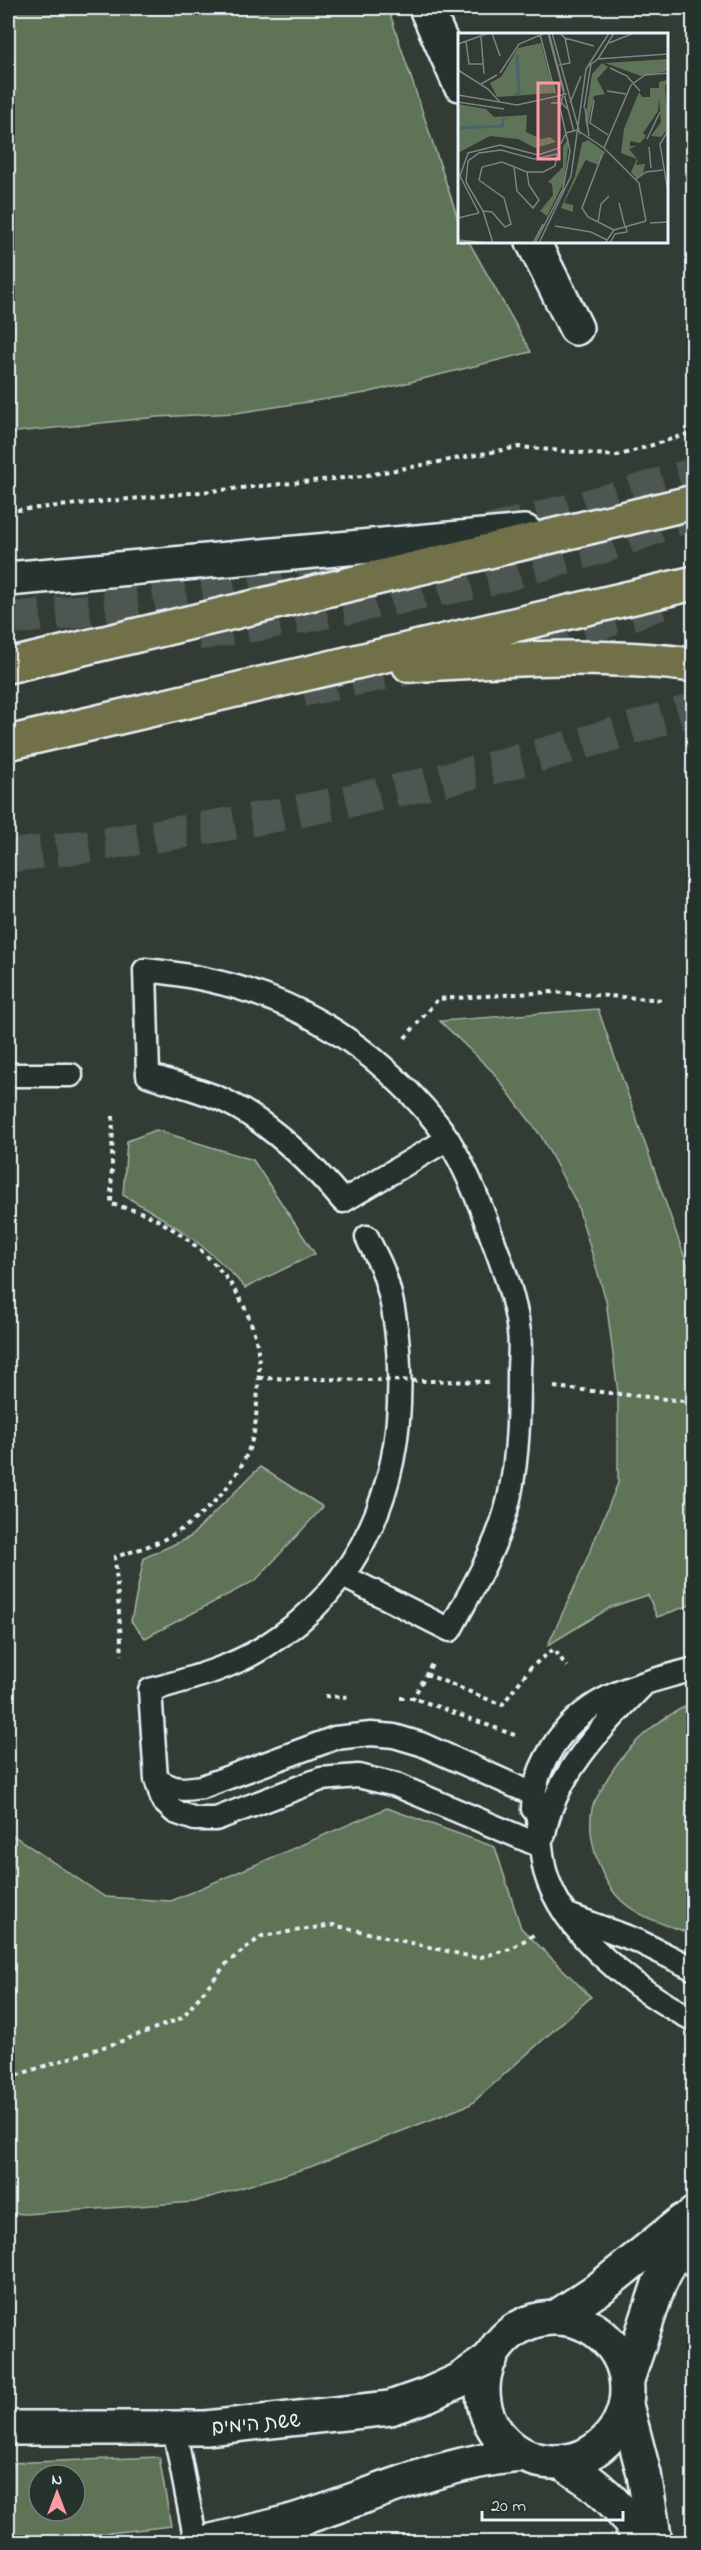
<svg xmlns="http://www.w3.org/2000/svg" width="701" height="2550" viewBox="0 0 701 2550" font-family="'Indie Flower','Playpen Sans Hebrew',sans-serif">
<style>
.green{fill:#5e7357;stroke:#a3b2a8;stroke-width:1.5;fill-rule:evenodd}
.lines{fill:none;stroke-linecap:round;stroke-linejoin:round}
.trunk-tunnel{stroke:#4e5751;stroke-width:33;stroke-dasharray:33 16;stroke-linecap:butt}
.service-casing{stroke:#e8f1f8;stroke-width:27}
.minor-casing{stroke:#e8f1f8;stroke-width:38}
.tertiary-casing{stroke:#e8f1f8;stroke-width:38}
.secondary-casing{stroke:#e8f1f8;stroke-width:38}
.trunk-casing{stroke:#e8f1f8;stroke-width:38}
.path{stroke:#e8f1f8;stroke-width:4;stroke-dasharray:4.5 4.5;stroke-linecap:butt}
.service{stroke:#26332d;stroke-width:22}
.minor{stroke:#26332d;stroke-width:33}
.tertiary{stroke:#26332d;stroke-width:33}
.secondary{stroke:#26332d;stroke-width:33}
.trunk{stroke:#71704a;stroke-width:33}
.path-bridge{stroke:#e8f1f8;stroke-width:4;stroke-dasharray:4.5 4.5;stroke-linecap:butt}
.labels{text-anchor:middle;stroke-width:4.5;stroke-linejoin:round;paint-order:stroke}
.street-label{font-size:20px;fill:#e8f1f8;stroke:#26332d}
.inset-river{fill:none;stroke:#47656d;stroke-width:3}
.inset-road{fill:none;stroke:#7b8482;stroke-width:1.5}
.view{fill:#ff9aa2;fill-opacity:0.15;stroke:#ff9aa2;stroke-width:3}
.inset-edge{fill:none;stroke:#e8f1f8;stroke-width:3}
</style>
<rect width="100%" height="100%" fill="#333c34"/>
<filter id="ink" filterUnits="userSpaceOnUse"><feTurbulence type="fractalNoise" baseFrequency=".0167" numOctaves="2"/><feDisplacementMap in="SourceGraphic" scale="12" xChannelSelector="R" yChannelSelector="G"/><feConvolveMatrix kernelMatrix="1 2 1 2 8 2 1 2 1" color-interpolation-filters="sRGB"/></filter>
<g filter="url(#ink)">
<!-- green -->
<path class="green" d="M 8,8 L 388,8 L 459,222 L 460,242 L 469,242 L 531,352 L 366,393 L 236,413 L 157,417 L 8,433 Z
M 598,1009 L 693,1281 L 693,1604 L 657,1617 L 648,1595 L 611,1607 L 548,1645 L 580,1575 L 618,1483 L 618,1393 L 606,1300 L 577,1204 L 541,1136 L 493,1072 L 440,1021 Z
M 156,1130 L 253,1160 L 315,1254 L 245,1288 C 210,1246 169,1221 123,1195 L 127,1141 Z
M 260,1467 L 323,1507 L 256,1580 L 145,1638 L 131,1621 L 144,1558 L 190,1537 Z
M 693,1703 L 694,1934 L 693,1934 C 666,1925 635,1917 616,1895 C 598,1873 587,1837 592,1809 C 593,1803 597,1798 600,1792 C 619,1753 653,1720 693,1703 Z
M 387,1808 L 495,1847 L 521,1928 L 591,1997 L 471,2104 L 310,2167 L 194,2202 L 26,2214 L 8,2213 L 8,1832 L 105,1897 L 171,1901 Z
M 159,2457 L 171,2526 L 28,2542 L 8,2542 L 8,2463 ZM 39,2475 L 75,2475 L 75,2511 L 39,2511 Z"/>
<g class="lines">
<!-- trunk-tunnel -->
<path class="trunk-tunnel" d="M 490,531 L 616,498 L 694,474
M 8,619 L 82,611 L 394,556
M 198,634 L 281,621 L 488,580 L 606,546 L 692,514
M 488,653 L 629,615 L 660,603
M 303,690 L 438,663
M 8,856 C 239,829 472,782 694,709"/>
<defs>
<path id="service" d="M 8,1075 L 71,1075
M 367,1237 C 372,1249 380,1261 384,1274 C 394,1303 398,1337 399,1367 C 404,1482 364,1585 264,1647 C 229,1669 189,1679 150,1690 L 156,1779 L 163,1801 L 175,1812 L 195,1819 L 216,1819 L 321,1779 L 358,1776 L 396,1785 L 541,1846
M 343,1576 L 450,1630 C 473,1587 500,1543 510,1494 C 518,1454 519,1414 519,1373 C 519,1359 521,1345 519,1332 C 515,1298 502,1264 490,1232 C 479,1201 467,1170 449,1141 C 437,1121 420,1103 403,1086 C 330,1013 246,980 145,970 L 148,1075 C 174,1084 203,1090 227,1102 C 273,1125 311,1163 343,1201 L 448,1139
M 156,1779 C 174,1791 181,1790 202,1787 L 335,1738 L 371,1734 L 394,1736 L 421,1744 L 533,1794 C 541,1820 539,1846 545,1871 C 563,1935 637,1991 694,2020
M 533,1809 C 533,1786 540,1767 552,1748 C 585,1695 637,1685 694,1669
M 544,1834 C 554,1776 602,1727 642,1686
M 568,1915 L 638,1941 L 694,1969
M 174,2428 L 196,2542"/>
<path id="minor" d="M 426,8 L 460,84
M 533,242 L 576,328
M 626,2405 L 644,2474 L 655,2542
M 561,2462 C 596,2483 623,2506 642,2542"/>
<path id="tertiary" d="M483 2390a72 72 0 1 1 144 0a72 72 0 1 1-144 0Z
M 555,2318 L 600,2288 L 683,2221
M 627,2380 L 659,2284 L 694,2214
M 8,2428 L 206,2428 L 390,2408 L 427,2395 L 460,2380 L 491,2358
M 208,2542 C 239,2534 271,2528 302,2518 C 376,2494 445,2461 523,2455"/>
<path id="secondary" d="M 8,579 L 525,532"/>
<path id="trunk" d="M 409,665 C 504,659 598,653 694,665
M 8,666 L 694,502
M 8,743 L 694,583"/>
</defs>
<!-- service casing -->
<use href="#service" class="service-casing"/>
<!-- minor casing -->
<use href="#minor" class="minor-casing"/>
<!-- tertiary casing -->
<use href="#tertiary" class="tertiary-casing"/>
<!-- secondary casing -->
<use href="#secondary" class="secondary-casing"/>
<!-- trunk casing -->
<use href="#trunk" class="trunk-casing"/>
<!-- path -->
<path class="path" d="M 8,511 L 363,476 L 519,447 L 617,456 L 694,432
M 405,1038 L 438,999 L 551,992 L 665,1000
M 113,1116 L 111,1204 C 125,1208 141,1211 154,1218 C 204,1245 246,1288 257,1345 C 261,1364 258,1385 257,1404 C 256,1415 256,1426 253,1436 C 244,1472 216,1505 186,1526 C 165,1542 140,1549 115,1557 L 122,1655
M 554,1387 L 694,1402
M 426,1674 L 502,1705 L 531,1667 L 554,1649 L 567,1667
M 325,1696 L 351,1697
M 400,1698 L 414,1698 L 517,1736
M 412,1700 L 433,1662
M 8,2078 L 119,2042 L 182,2018 L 227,1963 L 262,1936 L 333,1925 L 477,1958 L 510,1949 L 537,1933"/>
<!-- service -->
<use href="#service" class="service"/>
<!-- minor -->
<use href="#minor" class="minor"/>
<!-- tertiary -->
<use href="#tertiary" class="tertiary"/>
<!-- secondary -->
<use href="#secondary" class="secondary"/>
<!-- trunk -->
<use href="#trunk" class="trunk"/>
<!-- path-bridge -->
<path class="path-bridge" d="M 259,1378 L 489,1382"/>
</g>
</g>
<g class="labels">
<!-- street labels -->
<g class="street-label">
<text transform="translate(256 2423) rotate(-5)" y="7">ששת הימים</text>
</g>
</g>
<!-- overview -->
<g transform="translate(458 33)">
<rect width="210" height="210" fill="#333c34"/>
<path d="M 83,10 L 96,60 L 39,64 L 32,50 L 43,44 L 60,15 ZM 210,26 L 210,38 L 183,43 L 147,30 ZM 144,30 L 150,34 L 139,46 L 147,61 L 136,63 L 129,95 L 127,87 L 134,41 ZM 210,47 L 207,53 L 210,96 L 203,104 L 193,103 L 203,89 L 201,65 L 200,78 L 185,100 L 188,103 L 182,110 L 172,108 L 172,113 L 179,113 L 171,116 L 180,127 L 178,132 L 187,131 L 185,141 L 179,146 L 173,139 L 179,126 L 163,120 L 166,96 L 181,59 L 184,64 L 192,64 L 192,55 L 201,55 L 201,49 ZM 0,71 L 28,76 L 36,84 L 69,82 L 68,99 L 83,106 L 92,104 L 98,109 L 77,115 L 60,106 L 32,103 L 0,120 ZM 111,105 L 106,149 L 89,183 L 82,178 L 95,162 L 94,151 L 90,149 L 105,134 L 105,113 ZM 130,107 L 147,119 L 140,132 L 128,127 L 126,117 L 128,126 L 106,170 L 115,172 L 115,179 L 103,175 L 117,143 L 124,110 Z" fill="#5e7357"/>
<path class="inset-river" d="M 57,62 L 61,59 L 59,22M 0,95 L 44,93 L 46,85"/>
<path class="inset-road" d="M 34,0 L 42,23M 90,0 L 116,99M 94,0 L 122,101M 102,0 L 107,5 L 136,13M 82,1 L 97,60M 23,4 L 26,41M 8,8 L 11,31 L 26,31M 151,10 L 176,0M 0,11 L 31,0M 139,26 L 210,21M 101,32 L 112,30 L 107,5M 129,34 L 140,26 L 156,0M 152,35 L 169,43 L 182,58M 0,37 L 30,56 L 42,69M 42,40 L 61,11 L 87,0M 23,51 L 39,42M 149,58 L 168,61M 0,62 L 59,72 L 109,61M 136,67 L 132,90 L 150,102M 0,69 L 46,76M 93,70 L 104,70 L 109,76M 112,70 L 123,43M 126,75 L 133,31M 127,75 L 131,103M 210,98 L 202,111 L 210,159M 189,106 L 202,79M 103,111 L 108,100 L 119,97 L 146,115 L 181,150 L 188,188M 191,114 L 193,135M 146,115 L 173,52 L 187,42 L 210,40M 144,122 L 124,175 L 130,184 L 156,197M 56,134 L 59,158 L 75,175 L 81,167 L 71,152 L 69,139M 178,146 L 188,139 L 205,137M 161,170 L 167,194M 25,178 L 34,179 L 47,194 L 53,191 L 46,165 L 21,147 L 24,134 L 44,129 L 69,139 L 85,139 L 97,133 L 99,121M 21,180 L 2,143 L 10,120 L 42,112 L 80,122 L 101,115M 0,185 L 21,180M 140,189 L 143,171 L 151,163M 192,190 L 210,189M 97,193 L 133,199 L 149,207M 0,207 L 32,210M 35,210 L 25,178 L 8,149 L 10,128 L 21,120 L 43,117 L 76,126 L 99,121M 75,210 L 85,191M 77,210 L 105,156 L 112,118 L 102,75 L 106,58 L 91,0M 81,210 L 113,143 L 128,36 L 151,0M 147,210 L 156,197 L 188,188M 152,210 L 157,201 L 169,199 L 168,194"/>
<path class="view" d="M 80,50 L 101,50 L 101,126 L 80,126 Z"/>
<rect width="210" height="210" class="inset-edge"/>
</g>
<!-- margin -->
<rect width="701" height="2550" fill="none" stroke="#26332d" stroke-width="30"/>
<rect x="15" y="15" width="671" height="2520" fill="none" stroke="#e8f1f8" stroke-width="2" filter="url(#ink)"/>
<!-- north arrow -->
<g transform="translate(57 2493)"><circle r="28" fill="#26332d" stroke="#747f7e" stroke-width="1.5"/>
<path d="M0-4.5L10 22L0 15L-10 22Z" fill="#ff9aa2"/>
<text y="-9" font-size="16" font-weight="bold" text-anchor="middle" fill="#e8f1f8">N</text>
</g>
<!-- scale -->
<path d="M482 2511v9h141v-9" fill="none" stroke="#e8f1f8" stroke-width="3"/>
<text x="491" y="2511" font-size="18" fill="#e8f1f8" stroke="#26332d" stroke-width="4.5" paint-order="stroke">20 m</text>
</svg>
